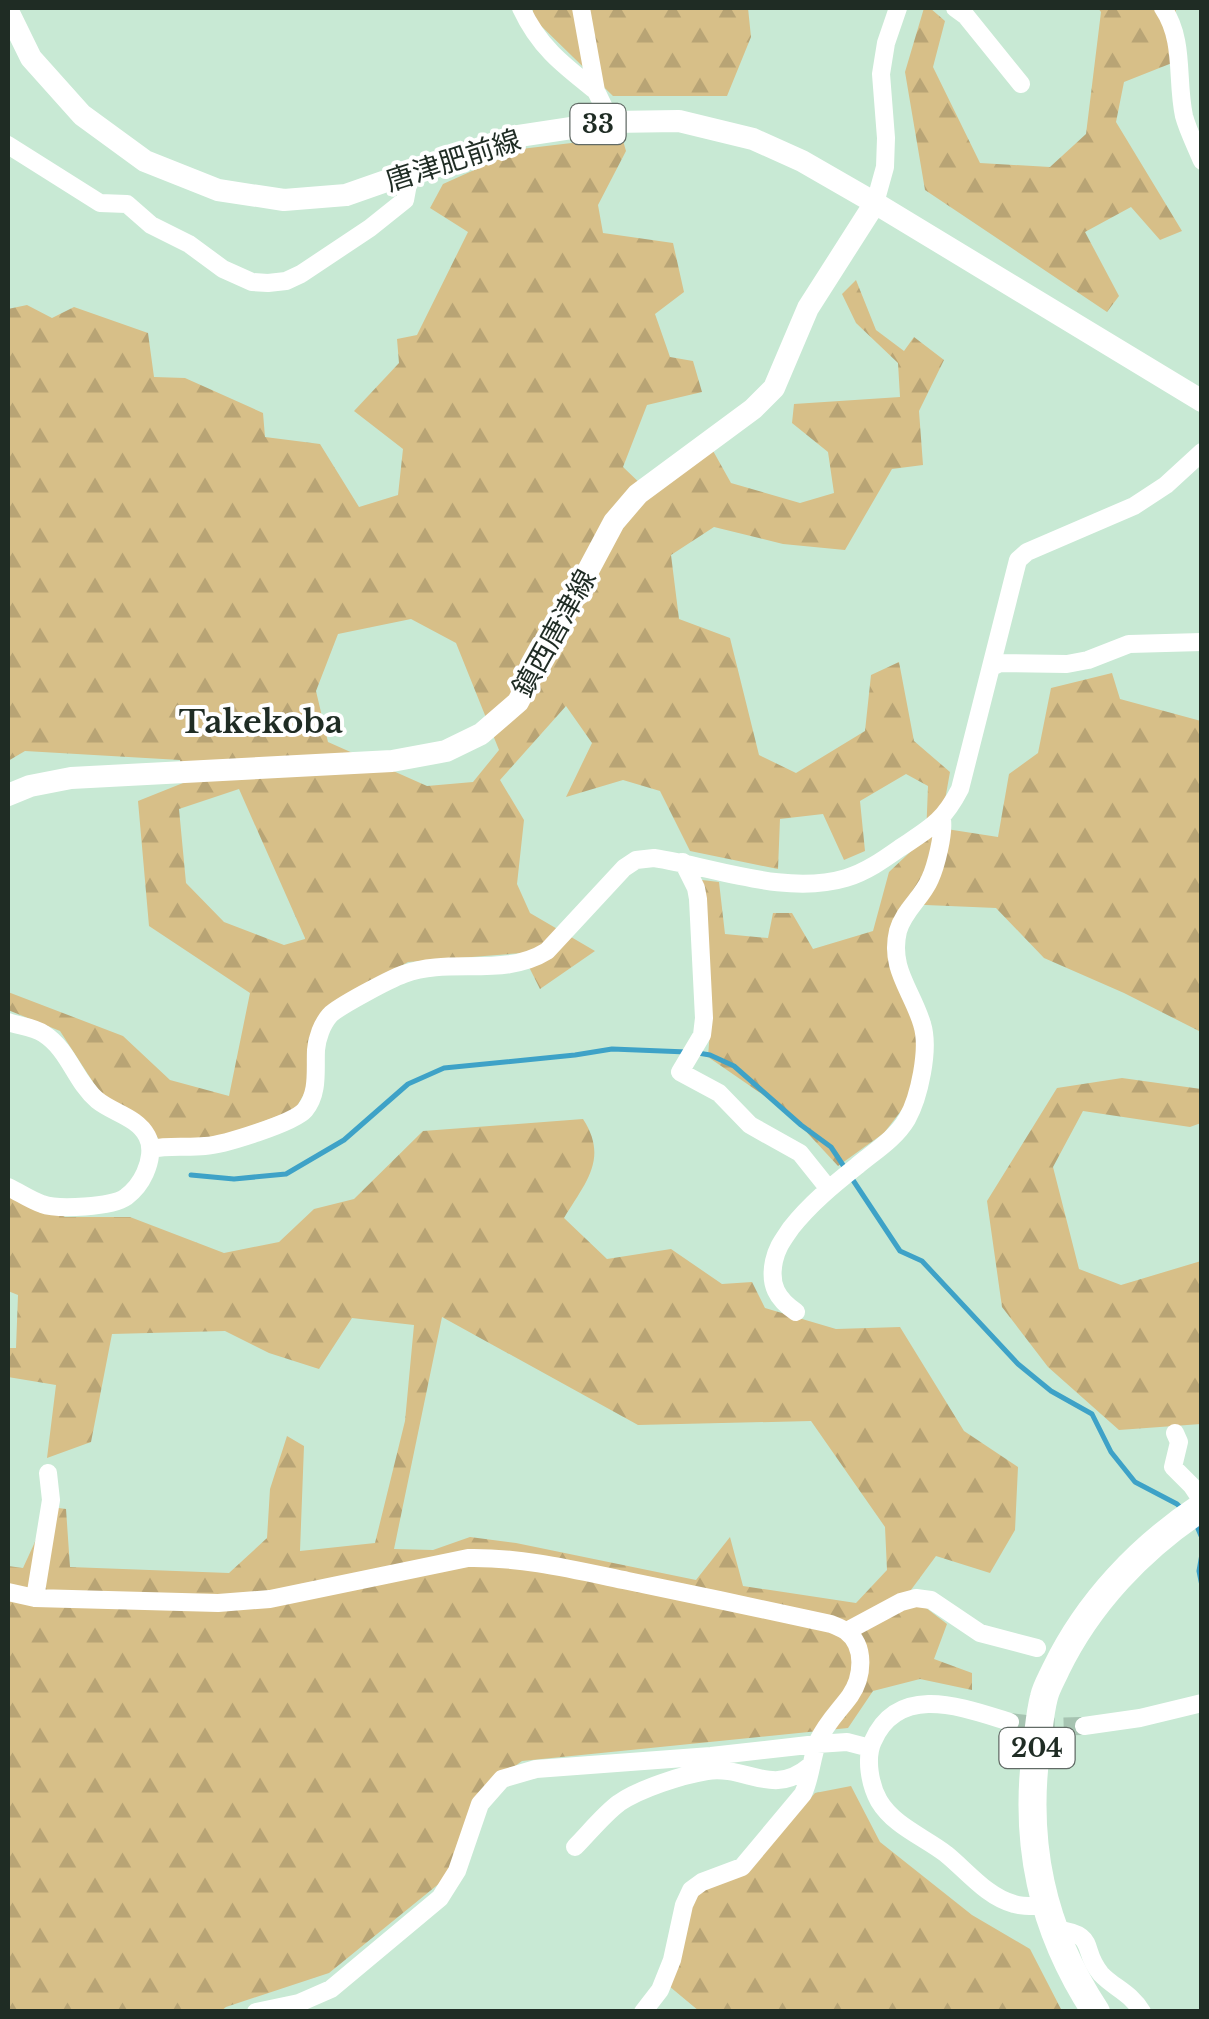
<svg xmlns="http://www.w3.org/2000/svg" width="1209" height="2019" viewBox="0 0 1209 2019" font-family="'Libre Baskerville','Noto Sans JP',serif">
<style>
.forest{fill:url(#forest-firs);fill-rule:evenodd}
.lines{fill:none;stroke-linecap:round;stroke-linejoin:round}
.stream{stroke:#3ea2c7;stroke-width:5}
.minor-tunnel{stroke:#a6c3b1;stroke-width:18;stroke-dasharray:18 9;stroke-linecap:butt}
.minor{stroke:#fff;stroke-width:18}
.major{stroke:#fff;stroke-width:22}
.highway{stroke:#fff;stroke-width:28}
.labels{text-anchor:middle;stroke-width:8;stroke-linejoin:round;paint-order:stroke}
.shield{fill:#fff;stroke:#626b66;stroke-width:2.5}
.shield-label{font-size:25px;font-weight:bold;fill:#1f2c24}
.street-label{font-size:28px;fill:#1f2c24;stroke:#fff}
.quarter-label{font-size:32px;font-weight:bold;fill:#1f2c24;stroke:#fff}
</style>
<defs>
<pattern id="forest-firs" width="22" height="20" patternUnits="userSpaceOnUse" patternTransform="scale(2.5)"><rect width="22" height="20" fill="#d7bf88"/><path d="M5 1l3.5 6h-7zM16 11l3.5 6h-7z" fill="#b8a475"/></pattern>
</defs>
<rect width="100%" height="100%" fill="#c8e9d4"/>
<!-- forest -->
<path class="forest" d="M 533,8 L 748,8 L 751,37 L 727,96 L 613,96 L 533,18 Z
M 924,8 L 930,8 L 945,21 L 933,67 L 980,163 L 1050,167 L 1086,134 L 1101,12 L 1098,8 L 1176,8 L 1172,63 L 1124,82 L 1116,122 L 1182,231 L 1160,240 L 1131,207 L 1085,232 L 1119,296 L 1107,312 L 925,190 L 905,72 Z
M 622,137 L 626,151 L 598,205 L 603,233 L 673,243 L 684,292 L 655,314 L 670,357 L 693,361 L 702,392 L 647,405 L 623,467 L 645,488 L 712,449 L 731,483 L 800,503 L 834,493 L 828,452 L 792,423 L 794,404 L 900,397 L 898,363 L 856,323 L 842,294 L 856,280 L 876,330 L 904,351 L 914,337 L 944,360 L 919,411 L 923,465 L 892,469 L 845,550 L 783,544 L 714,527 L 671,555 L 679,619 L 730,638 L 759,755 L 796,773 L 865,731 L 871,675 L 899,662 L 914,741 L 950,772 L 940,828 L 998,837 L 1009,774 L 1038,753 L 1051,688 L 1112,673 L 1120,699 L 1201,721 L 1201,1032 L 1124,993 L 1044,958 L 996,908 L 902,904 L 887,949 L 917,1033 L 914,1094 L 884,1133 L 838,1166 L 788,1112 L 708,1057 L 711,1017 L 702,880 L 719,882 L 725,934 L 768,938 L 773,913 L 792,913 L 813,949 L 873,931 L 889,872 L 926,837 L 928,786 L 906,774 L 860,801 L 865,851 L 844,860 L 823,814 L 780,819 L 778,869 L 690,851 L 660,791 L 623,780 L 566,797 L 592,743 L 566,706 L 500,780 L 524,820 L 517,884 L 530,913 L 595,951 L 540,989 L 522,953 L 408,962 L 322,1011 L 308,1042 L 310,1083 L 295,1110 L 214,1139 L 160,1141 L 143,1118 L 102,1096 L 60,1031 L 8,1010 L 8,992 L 123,1036 L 170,1080 L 229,1096 L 250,993 L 149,926 L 138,801 L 183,783 L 180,760 L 25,751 L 8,761 L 8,309 L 27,305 L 52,318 L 74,307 L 148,333 L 154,377 L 185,378 L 263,413 L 265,437 L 320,444 L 359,507 L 398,495 L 403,449 L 354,411 L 399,363 L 397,339 L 417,335 L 468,232 L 430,208 L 443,184 L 521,149 ZM 411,619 L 456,643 L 499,750 L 473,782 L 427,786 L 328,742 L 316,691 L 338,634 ZM 239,789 L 305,938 L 305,939 L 284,945 L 224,922 L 186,883 L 179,809 Z
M 1122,1078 L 1201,1089 L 1201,1123 L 1190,1127 L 1083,1111 L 1053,1167 L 1079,1269 L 1121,1285 L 1201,1261 L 1201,1424 L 1119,1430 L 1048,1367 L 1002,1307 L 987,1201 L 1057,1088 Z
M 583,1119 C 609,1159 585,1183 564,1218 L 607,1259 L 671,1249 L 722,1284 L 752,1282 L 765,1308 L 836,1329 L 900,1327 L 964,1431 L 1018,1467 L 1015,1530 L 990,1573 L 936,1556 L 908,1594 L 947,1624 L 934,1659 L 972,1673 L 972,1690 L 920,1679 L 873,1691 L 848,1728 L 522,1761 L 480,1792 L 446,1878 L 329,1973 L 226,2007 L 221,2011 L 8,2011 L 8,1566 L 23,1568 L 51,1507 L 66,1509 L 70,1567 L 229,1573 L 267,1538 L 270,1489 L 287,1436 L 304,1446 L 300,1551 L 375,1543 L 405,1421 L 414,1325 L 352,1318 L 319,1369 L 269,1353 L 225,1331 L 112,1334 L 91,1442 L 47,1458 L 56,1385 L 8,1377 L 8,1348 L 16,1348 L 18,1295 L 8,1291 L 8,1186 L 65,1217 L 130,1217 L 224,1253 L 279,1242 L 314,1209 L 354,1199 L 423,1131 ZM 442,1317 L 638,1425 L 811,1421 L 885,1527 L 887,1570 L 856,1603 L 743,1586 L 730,1537 L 696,1580 L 516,1543 L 470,1537 L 433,1550 L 394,1549 Z
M 851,1786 L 880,1842 L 972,1915 L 1030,1949 L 1062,2011 L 699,2011 L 669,1986 L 681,1893 L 744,1873 L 815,1793 Z"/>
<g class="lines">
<!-- stream -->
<path class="stream" d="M 698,1053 L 710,1055 L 734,1066 L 801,1125 L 831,1147 L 900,1251 L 922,1261 L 1018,1364 L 1051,1391 L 1092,1414 L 1111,1452 L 1135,1482 L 1177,1504 L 1181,1508
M 191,1175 L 234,1179 L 286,1174 L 344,1140 L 408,1084 L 444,1068 L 575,1055 L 612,1049 L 687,1052
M 1196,1524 L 1202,1538
M 1202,1554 L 1199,1571 L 1202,1586"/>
<!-- minor-tunnel -->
<path class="minor-tunnel" d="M 1010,1722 L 1049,1727 L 1084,1726"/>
<!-- minor -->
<path class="minor" d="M 521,8 C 539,47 563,65 596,91
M 581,8 L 596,91 L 611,122
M 955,8 L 966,16 L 1021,84
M 1163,8 C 1185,41 1176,79 1184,116 C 1188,131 1196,146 1202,161
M 8,145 L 100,203 L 127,204 L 151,225 L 189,244 L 223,269 L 252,282 L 268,283 L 286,281 L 301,274 L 370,228 L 405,200 L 410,173
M 875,203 L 885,167 L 886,138 L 881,74 L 886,43 L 898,8
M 992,667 L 1000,663 L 1067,664 L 1088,660 L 1129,644 L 1202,642
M 683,862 L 696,888 L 698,899 L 704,1018 L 702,1035 L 680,1072 L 719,1093 L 750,1125 L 800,1153 L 828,1188
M 8,1022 C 19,1026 34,1027 44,1034 C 69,1050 75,1081 97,1100 C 113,1113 137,1117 147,1136 C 153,1147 150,1162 145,1173 C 141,1182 134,1191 126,1197 C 112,1207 58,1210 42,1204 C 30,1200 19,1192 8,1187
M 151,1149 C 169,1145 186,1148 205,1146 C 223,1145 294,1123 305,1110 C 319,1093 315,1070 316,1050 C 317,1038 322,1024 330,1015 C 339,1006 390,979 404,974 C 450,957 504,978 547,951 L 624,868 L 636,860 L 654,858 C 714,867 786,896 846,878 C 866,872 883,860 900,848 C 930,828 943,822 960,789 L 1018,560 L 1027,552 L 1134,506 L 1166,485 L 1202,452
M 796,1312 C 777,1299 769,1285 774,1261 C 777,1247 783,1240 791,1228 C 810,1204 833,1185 857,1166 C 875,1151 895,1139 907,1119 C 919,1098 930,1049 922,1024 C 912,990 889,969 898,931 C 904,910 922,898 930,879 C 936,866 944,834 942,820
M 1175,1433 L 1179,1442 L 1173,1467 L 1192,1486 L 1202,1501
M 8,1592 L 35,1598 L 218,1603 L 270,1599 L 468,1558 C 522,1557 575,1570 628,1581 C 696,1595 763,1609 831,1624 C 836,1626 841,1628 846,1631 C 866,1646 863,1677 850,1696 C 839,1711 826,1723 818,1741 C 811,1759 811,1777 803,1794 L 742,1867 L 702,1882 L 691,1890 L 684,1905 L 672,1960 L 660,1990 L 643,2012
M 35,1598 L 51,1500 L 48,1473
M 847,1631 L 901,1602 L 916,1598 L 931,1600 L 980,1633 L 1037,1648
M 1010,1722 C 964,1708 899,1682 873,1741 C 865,1758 870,1785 879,1801 C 894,1826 924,1837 946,1854 C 967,1871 987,1897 1014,1904 C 1023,1907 1035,1906 1045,1906
M 1084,1726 L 1140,1718 L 1202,1703
M 575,1847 C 589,1833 603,1815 619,1803 C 639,1789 682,1775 707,1771 C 747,1765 772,1798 810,1766
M 1054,1929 C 1100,1935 1079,1948 1101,1974 C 1114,1988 1130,1992 1142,2012
M 256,2012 L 299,2003 L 331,1989 L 440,1898 L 457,1871 L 480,1804 L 502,1779 L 536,1769 L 711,1756 L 817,1744 L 847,1742 L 870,1748"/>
<!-- major -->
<path class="major" d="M 8,11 L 31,58 L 82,115 L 145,161 L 218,190 L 284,200 L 346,195 L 512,137 L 611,122 L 679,121 L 753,139 L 802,161 L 875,203 L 1202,401
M 8,795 L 30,786 L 71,778 L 392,761 L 446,751 L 481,734 L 518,702 L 614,522 L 638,494 L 753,409 L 774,388 L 808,308 L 875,203"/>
<!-- highway -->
<path class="highway" d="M 1096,2012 C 1041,1928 1023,1841 1037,1743 C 1039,1728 1040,1712 1044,1697 C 1046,1688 1052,1678 1056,1669 C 1088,1603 1140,1548 1202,1507"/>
</g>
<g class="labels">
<!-- shield labels -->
<g class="shield">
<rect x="570.5" y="104" width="55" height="40" rx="8"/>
<rect x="999.5" y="1728" width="75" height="40" rx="8"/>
</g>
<g class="shield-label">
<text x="598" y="133">33</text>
<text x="1037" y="1757">204</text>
</g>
<!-- street labels -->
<g class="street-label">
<text transform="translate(453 160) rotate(-18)" y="10">唐津肥前線</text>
<text transform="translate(554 633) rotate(-61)" y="10">鎮西唐津線</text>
</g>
<!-- quarter labels -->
<g class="quarter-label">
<text x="261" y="733">Takekoba</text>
</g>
</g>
<!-- border -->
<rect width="1209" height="2019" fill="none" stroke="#1f2c24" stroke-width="20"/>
</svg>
